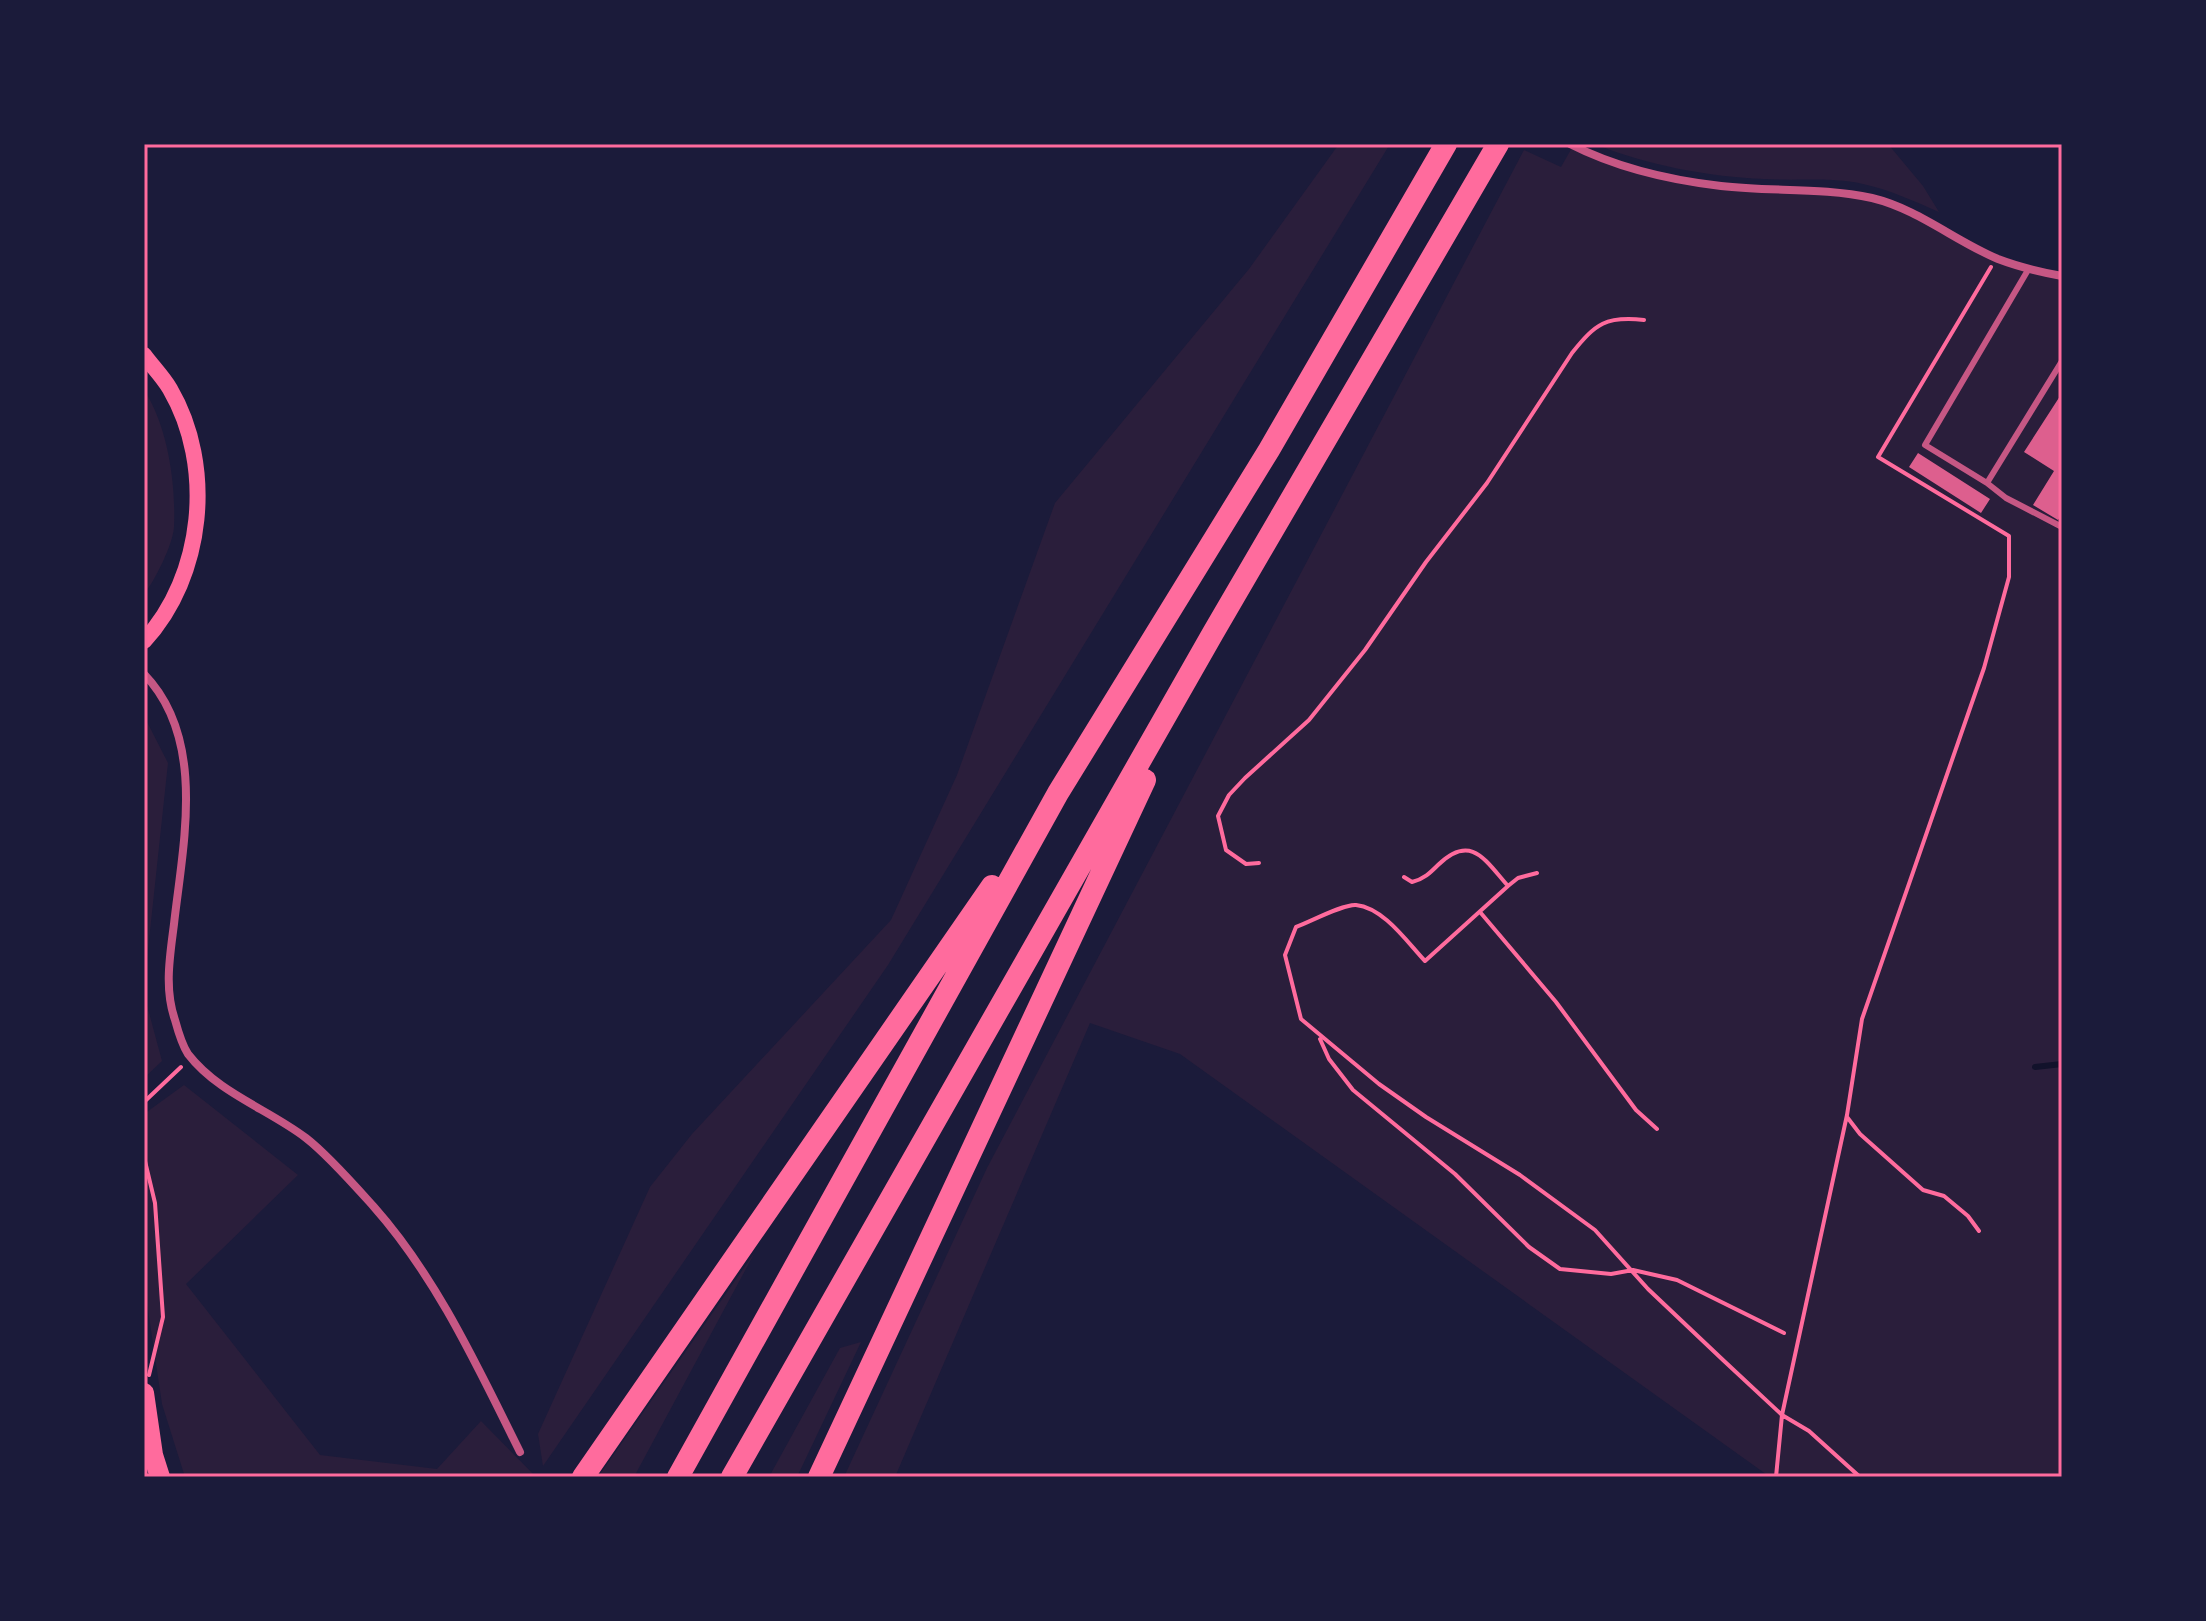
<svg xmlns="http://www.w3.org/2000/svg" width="2206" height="1621" viewBox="0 0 2206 1621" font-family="Ubuntu,sans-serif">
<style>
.green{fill:#2a1e3b}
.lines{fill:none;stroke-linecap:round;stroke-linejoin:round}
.stream{stroke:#12122b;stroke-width:6}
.building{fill:#dd5f8e}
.path{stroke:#ff6b9d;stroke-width:4}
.service{stroke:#c65784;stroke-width:6}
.minor{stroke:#c65784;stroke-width:8}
.secondary{stroke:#ff6b9d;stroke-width:16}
.trunk{stroke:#ff6b9d;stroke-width:20}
.motorway{stroke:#ff6b9d;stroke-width:22}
.neatline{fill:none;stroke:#ff6b9d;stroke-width:3}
</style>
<rect width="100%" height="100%" fill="#1b1b3a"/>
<!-- green -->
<path class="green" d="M 1339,144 L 1390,144 L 888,965 L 543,1466 L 538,1434 L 650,1187 L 692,1134 L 891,920 L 957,775 L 1055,503 L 1249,269 Z
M 1595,144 L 1888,144 L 1923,186 L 1939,212 C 1914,201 1890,190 1863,184 C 1832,177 1797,181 1764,179 C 1711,177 1645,165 1595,144 Z
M 1573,146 L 1665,177 L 1876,199 L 1996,258 L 2062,276 L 2062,1477 L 1770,1477 L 1180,1054 L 1090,1023 L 895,1477 L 844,1477 L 987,1168 L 1524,150 L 1561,167 Z
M 144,390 C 168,426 176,485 174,527 C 173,544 155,581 144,594 Z
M 144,716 L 168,763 L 144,987 Z
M 144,994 L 162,1061 L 144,1078 Z
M 184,1085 L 298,1175 L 186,1284 L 320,1455 L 437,1469 L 481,1421 L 536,1477 L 185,1477 L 162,1404 L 144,1283 L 144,1114 Z
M 755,1252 L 634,1477 L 598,1477 Z
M 861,1342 L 797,1477 L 769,1477 L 840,1348 Z"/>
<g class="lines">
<!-- stream -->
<path class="stream" d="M 2035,1067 L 2062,1064"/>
</g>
<!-- building -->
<path class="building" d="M 2062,393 L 2062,514 L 2058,520 L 2033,505 L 2054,471 L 2024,452 Z
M 1918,453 L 1990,499 L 1981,513 L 1909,467 Z"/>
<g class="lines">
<!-- path -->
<path class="path" d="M 1259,863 L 1246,864 L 1226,850 L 1218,816 L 1229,795 L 1245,778 L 1309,720 L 1365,650 L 1426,562 L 1487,483 L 1572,353 C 1596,323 1606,316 1644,320
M 1537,873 L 1518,878 L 1508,886 L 1425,961 C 1407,942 1384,908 1356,905 C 1343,904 1310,922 1296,927 L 1285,955 L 1301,1019 L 1379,1084 L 1426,1117 L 1520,1175 L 1595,1230 L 1648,1289 L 1723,1360 L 1782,1415 L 1809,1431 L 1860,1477
M 1404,877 L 1412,882 C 1424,879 1430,873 1438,865 C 1471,833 1485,860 1508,886
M 1480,912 L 1556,1002 L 1636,1110 L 1657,1129
M 1320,1039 L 1329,1059 L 1353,1090 L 1455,1174 L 1529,1247 L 1560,1269 L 1611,1274 L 1633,1270 L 1677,1280 L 1784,1333
M 144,1102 L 181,1067
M 1847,1117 L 1860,1134 L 1923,1190 L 1944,1196 L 1968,1216 L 1979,1231
M 144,1157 L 155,1203 L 163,1317 L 149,1375
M 1776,1477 L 1782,1415 L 1847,1115 L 1862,1019 L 1984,668 L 2009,577 L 2009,536 L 1878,457 L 1991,267"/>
<!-- service -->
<path class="service" d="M 2028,270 L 1925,445 L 1987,483 L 2062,361
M 1987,483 L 2006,498 L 2062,527"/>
<!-- minor -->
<path class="minor" d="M 1570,144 C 1617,168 1669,180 1721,186 C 1772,192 1822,187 1872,198 C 1918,209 1955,241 1998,259 C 2019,267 2040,272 2062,276
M 144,674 C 207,739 183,844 174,924 C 170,956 164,988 175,1020 C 178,1031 182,1045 188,1054 C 218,1093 268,1109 306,1138 C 328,1155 356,1187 374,1207 C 437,1278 478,1368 520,1452"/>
<!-- secondary -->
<path class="secondary" d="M 144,355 C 152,366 163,377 170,389 C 215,466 204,576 144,641"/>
<!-- trunk -->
<path class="trunk" d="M 144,1393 L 153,1455 L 160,1477"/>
<!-- motorway -->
<path class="motorway" d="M 583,1477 L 992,886
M 678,1477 L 1058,793 L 1269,450 L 1446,144
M 732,1477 L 1213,633 L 1498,144
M 819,1477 L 1145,780"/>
</g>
<!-- border -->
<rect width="2206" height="1621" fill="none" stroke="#1b1b3a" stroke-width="292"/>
<rect x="146" y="146" width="1914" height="1329" class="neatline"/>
</svg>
